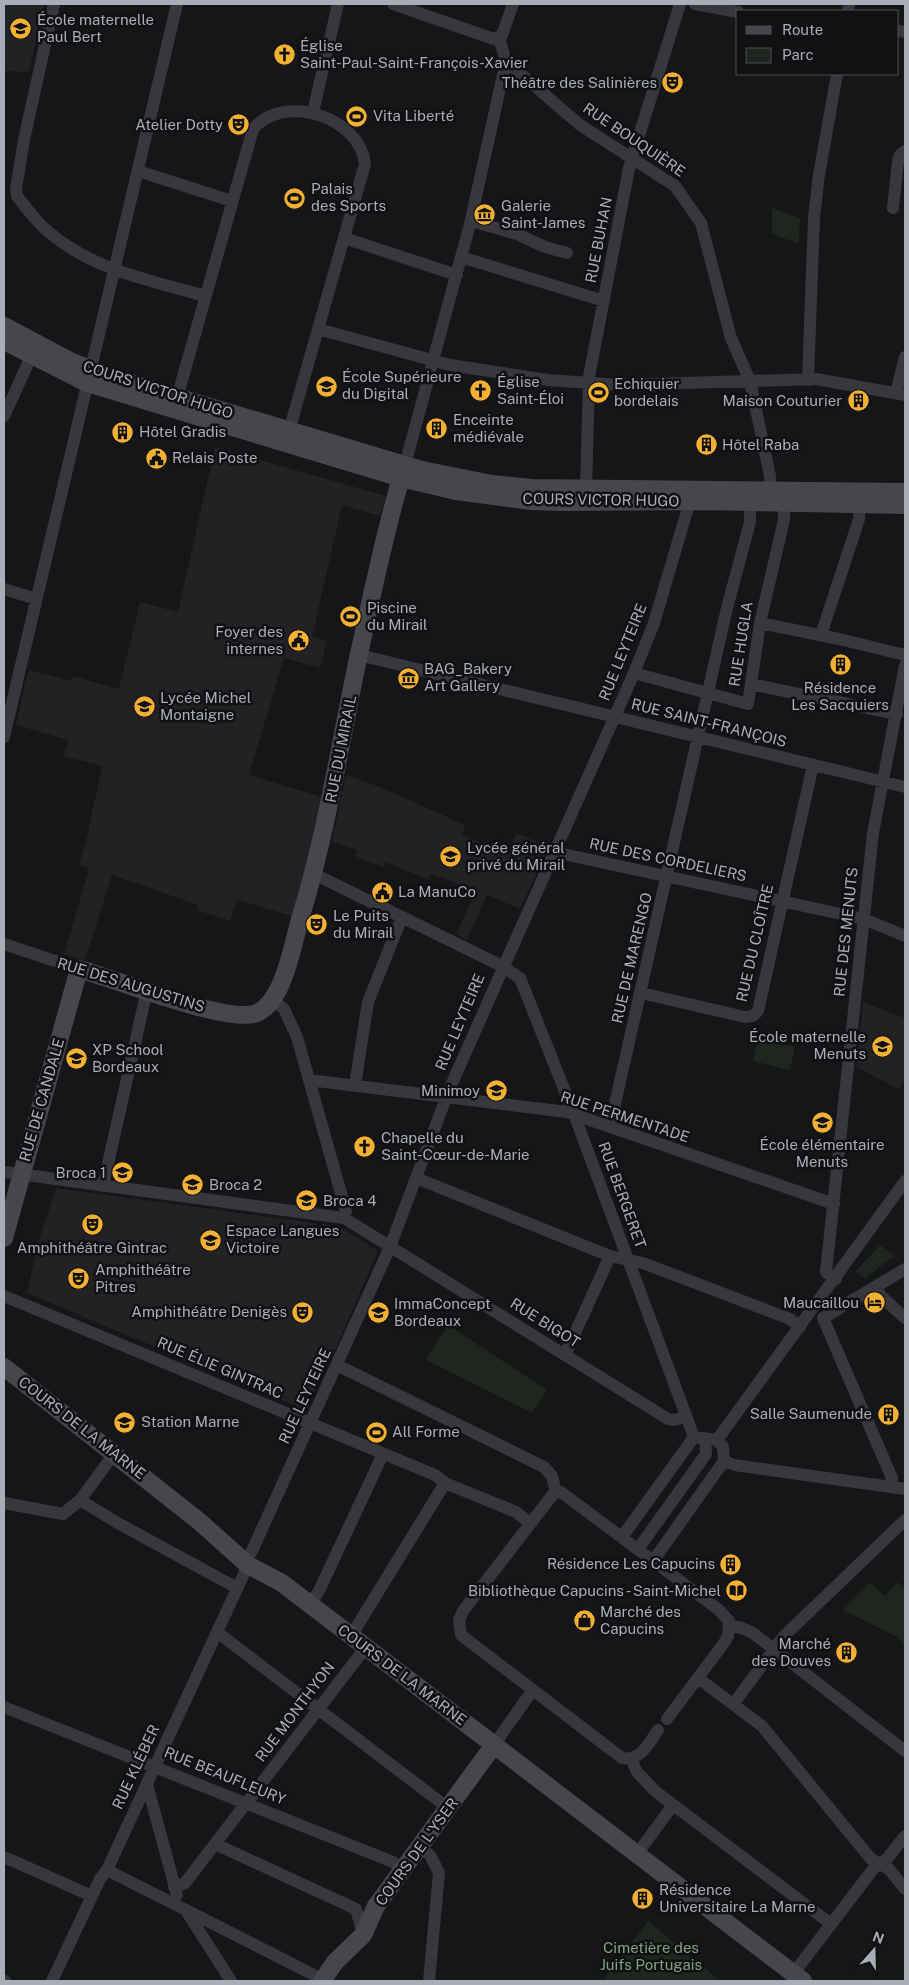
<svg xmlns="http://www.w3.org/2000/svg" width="909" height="1985" viewBox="0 0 909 1985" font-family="'Public Sans',sans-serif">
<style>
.built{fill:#222225}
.green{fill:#1e261f}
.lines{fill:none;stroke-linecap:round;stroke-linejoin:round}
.street{stroke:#37383d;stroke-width:12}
.secondary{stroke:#45474d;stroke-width:18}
.labels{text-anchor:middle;stroke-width:5;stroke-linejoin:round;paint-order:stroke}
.poi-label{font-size:15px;fill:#a8adb8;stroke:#111113;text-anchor:start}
.street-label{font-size:15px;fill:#a8adb8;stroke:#111113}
.park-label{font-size:15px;fill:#7fa381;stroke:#111113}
</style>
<rect width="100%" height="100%" fill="#161618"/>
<!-- built -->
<path class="built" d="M 4,4 L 44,4 L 29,72 L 4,71 Z
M 215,447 L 386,496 L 380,516 L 342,505 L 312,637 L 327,641 L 320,668 L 284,658 L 249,775 L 322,797 L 305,870 L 292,916 L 237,900 L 230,921 L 197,910 L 198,905 L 112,875 L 85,960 L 64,955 L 89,868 L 79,865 L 86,842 L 102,766 L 63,756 L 68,740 L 16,725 L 25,683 L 29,670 L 71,681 L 73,676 L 119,689 L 140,602 L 178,612 Z
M 346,775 L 380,787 L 465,825 L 462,834 L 506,855 L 517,833 L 549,847 L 520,909 L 487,895 L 467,940 L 456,934 L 477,890 L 431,874 L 429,880 L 385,862 L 383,867 L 355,856 L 357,850 L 332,842 Z
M 863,1002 L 905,1018 L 905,1078 L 899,1089 L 856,1067 Z
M 56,1188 L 314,1223 L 317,1227 L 330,1229 L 338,1226 L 378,1251 L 332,1357 L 330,1357 L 305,1410 L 27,1293 L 39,1240 Z"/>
<!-- green -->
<path class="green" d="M 772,208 L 800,218 L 799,244 L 772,234 Z
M 758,1039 L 795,1047 L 790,1070 L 753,1061 Z
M 880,1245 L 894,1256 L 865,1278 L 855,1272 Z
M 448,1325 L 547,1390 L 532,1413 L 426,1360 Z
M 897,1582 L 905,1590 L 905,1646 L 897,1637 L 843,1610 L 870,1583 L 885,1596 Z
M 648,1921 L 718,1979 L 716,1981 L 603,1981 Z"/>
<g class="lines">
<!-- street -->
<path class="street" d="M 54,4 L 24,140 L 16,189 L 17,196 C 27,209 37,223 50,233 C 93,270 153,281 205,296
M 393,4 L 494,39 L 502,35 L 513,4
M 695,4 L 738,12
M 848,11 L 849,4
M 898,31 L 905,32
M 506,61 L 580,125 L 675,186 L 701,223 L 731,338 L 750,381 L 770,476 L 770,489
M 313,112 L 338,4
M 138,171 L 232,201
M 893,208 L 898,161 L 900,155 L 905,151
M 471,221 L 517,234 L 545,247 L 567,253
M 344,238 L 457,275
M 461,257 L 604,301
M 318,329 L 450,365 L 548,380 L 618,385 L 816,379 L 905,395
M 431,368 L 470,224 L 506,61 L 499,38
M 808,380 L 814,217 L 819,175 L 837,74
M 896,393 L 905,357
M 177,405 L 177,398 L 253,129 C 284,92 360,117 365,164 L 289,431 L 285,437
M 4,416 L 35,348
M 403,472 L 428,380
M 590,496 L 586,490 L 589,377 L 629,168 L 680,4
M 4,589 L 36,599
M 760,623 L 839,639 L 905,655
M 821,635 L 859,519 L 860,504
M 359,655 L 905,787
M 634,673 L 748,704 L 760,623 L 784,520 L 784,503
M 751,684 L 897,714
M 4,737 L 177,4
M 554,852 L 864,919 L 905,936
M 314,874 L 502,966 L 520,978 L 574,1114 L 694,1437 L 717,1440 L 723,1447 L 724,1461 L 734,1465 L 905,1489
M 4,944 L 79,969
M 641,993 L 745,1017 L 753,1016 L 758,1011 L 813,765
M 272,999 L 284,1009 L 297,1037 L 346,1211 L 344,1218
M 309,1080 L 567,1112 L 834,1204
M 355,1085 L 368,1002 L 402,917
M 610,1126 L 727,608 L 750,522 L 750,502
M 4,1172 L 344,1218 L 668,1419 L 674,1420 L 685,1417
M 416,1178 L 610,1256 L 643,1263 L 790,1319 L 800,1327
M 103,1186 L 147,990
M 836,1279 L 826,1272 L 873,833 L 905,665
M 875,1287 L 881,1296 L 905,1318
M 4,1296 L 435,1475 L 445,1483 L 516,1512 L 530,1523
M 823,1318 L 892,1478 L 890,1487
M 823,1318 L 905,1269
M 565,1355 L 610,1256
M 337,1365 L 544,1467 L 552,1476 L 556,1492
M 717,1440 L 905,1181
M 80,1500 L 116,1522 L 237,1588
M 4,1503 L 63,1514 L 80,1500 L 114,1454
M 622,1537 L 694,1437
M 638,1549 L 706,1454 L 705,1438
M 251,1553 L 390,1247 L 449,1090 L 634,673 L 654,623 L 692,494
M 653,1561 L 724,1461
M 310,1604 L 319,1591 L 383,1454
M 730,1626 L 742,1628 L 753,1633 L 905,1751
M 217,1632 L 448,1808
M 351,1636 L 445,1483
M 698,1678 L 762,1726 L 871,1859 L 889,1869 L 905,1889
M 734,1703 L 783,1637 L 905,1520
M 4,1707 L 393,1862 L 403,1870
M 658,1730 C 649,1743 640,1762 622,1758 L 461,1635 L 459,1620 L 463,1611 L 554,1493 L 561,1492 L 719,1610 L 729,1621 L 728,1636 L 724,1643 L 667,1719
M 494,1745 L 532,1691
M 631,1759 L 637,1772 L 655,1791 L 831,1924
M 147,1784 L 177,1895
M 215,1844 L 356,1909 L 363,1935
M 419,1847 L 430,1855 L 439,1873 L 429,1981
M 637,1854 L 673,1805
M 4,1857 L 92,1896
M 107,1870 L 326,1981
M 174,1887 L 185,1883 L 366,1647
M 187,1912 L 231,1981
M 793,1974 L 874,1868 L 887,1859 L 905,1836
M 4,1981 L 5,1981
M 52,1981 L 100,1879 L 107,1870 L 248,1565"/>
<!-- secondary -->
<path class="secondary" d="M 4,326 L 70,361 L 110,377 L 422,470 L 492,484 L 531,488 L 905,492
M 4,341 L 87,383 L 401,478 L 456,491 L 531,501 L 564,502 L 704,501 L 905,505
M 4,1238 L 79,969 C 112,978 230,1025 257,1013 C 268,1008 274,998 279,988 C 289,968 294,941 300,919 C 327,832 340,743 359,654 C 372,595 384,535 401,478
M 4,1367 L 200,1522 L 248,1565 L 282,1583 L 803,1981
M 322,1981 L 335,1962 L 363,1935 L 376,1906 L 494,1745"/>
</g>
<!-- icons -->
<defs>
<symbol id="school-disc" viewBox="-11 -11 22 22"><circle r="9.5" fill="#f2b134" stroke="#111113"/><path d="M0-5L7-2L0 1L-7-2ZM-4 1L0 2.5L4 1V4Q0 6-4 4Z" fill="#111"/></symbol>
<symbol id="church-disc" viewBox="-11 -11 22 22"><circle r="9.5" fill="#f2b134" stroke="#111113"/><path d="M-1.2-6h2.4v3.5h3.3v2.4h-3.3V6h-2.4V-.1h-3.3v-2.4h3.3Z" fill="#111"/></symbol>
<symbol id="theatre-disc" viewBox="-11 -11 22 22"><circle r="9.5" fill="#f2b134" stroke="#111113"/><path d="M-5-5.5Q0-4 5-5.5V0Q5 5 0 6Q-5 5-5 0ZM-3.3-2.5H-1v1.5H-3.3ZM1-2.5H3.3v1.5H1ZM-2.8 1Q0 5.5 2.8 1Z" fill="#111"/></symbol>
<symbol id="stadium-disc" viewBox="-11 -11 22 22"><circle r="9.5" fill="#f2b134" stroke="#111113"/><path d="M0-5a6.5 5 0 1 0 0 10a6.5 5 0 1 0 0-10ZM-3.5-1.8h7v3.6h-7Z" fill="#111"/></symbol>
<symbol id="museum-disc" viewBox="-11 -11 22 22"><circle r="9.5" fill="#f2b134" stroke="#111113"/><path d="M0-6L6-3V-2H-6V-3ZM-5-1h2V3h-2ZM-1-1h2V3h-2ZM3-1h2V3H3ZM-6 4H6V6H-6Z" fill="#111"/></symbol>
<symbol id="university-disc" viewBox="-11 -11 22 22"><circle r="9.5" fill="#f2b134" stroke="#111113"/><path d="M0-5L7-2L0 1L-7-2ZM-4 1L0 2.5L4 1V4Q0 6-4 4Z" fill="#111"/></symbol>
<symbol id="building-disc" viewBox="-11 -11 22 22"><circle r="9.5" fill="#f2b134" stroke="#111113"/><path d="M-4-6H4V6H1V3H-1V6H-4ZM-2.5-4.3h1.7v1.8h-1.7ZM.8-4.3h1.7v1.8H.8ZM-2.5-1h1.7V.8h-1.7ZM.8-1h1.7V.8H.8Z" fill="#111"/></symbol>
<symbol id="civic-disc" viewBox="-11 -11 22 22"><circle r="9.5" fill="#f2b134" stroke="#111113"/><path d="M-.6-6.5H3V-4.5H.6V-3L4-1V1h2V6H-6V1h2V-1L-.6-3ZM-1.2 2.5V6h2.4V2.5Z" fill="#111"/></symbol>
<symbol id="hotel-disc" viewBox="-11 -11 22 22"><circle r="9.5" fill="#f2b134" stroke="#111113"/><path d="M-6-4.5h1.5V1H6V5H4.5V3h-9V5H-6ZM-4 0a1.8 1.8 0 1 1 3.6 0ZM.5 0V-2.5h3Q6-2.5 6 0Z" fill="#111"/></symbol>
<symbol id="library-disc" viewBox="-11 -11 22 22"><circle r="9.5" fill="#f2b134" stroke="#111113"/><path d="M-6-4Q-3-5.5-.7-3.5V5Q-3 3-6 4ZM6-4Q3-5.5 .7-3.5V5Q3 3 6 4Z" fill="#111"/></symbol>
<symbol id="shop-disc" viewBox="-11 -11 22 22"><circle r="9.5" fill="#f2b134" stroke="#111113"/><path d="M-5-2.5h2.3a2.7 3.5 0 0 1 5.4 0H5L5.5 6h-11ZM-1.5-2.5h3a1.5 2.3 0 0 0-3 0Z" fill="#111"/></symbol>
</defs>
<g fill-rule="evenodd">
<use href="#school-disc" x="8" y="16" width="25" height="25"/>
<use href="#church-disc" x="272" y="42" width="25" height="25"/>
<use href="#theatre-disc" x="660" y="70" width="25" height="25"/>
<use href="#stadium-disc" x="344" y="104" width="25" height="25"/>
<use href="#theatre-disc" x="226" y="112" width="25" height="25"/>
<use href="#stadium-disc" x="282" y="186" width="25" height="25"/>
<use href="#museum-disc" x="472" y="202" width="25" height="25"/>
<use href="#university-disc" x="314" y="374" width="25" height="25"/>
<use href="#church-disc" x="468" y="378" width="25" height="25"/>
<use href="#stadium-disc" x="586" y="380" width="25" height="25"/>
<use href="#building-disc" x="846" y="388" width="25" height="25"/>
<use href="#building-disc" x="424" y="416" width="25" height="25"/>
<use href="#building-disc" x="110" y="420" width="25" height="25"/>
<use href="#building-disc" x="694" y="432" width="25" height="25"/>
<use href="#civic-disc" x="144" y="446" width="25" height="25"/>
<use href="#stadium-disc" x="338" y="604" width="25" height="25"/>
<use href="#civic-disc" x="286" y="628" width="25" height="25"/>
<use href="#building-disc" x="828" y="652" width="25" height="25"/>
<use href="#museum-disc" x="396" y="666" width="25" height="25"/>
<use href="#school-disc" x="132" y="694" width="25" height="25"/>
<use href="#school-disc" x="438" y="844" width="25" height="25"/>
<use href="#civic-disc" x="370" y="880" width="25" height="25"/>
<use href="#theatre-disc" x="304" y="912" width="25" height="25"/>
<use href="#school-disc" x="870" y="1034" width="25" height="25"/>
<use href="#university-disc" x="64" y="1046" width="25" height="25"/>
<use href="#school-disc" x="484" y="1078" width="25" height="25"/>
<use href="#school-disc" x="810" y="1110" width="25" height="25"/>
<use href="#church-disc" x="352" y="1134" width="25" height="25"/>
<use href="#university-disc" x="110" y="1160" width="25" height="25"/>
<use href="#university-disc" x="180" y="1172" width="25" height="25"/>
<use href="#university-disc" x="294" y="1188" width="25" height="25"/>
<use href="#theatre-disc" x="80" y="1212" width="25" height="25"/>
<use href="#university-disc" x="198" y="1228" width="25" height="25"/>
<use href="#theatre-disc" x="66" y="1266" width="25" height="25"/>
<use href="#hotel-disc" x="862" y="1290" width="25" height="25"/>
<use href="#theatre-disc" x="290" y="1300" width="25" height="25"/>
<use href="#university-disc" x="366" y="1300" width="25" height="25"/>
<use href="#building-disc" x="876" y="1402" width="25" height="25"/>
<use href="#university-disc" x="112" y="1410" width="25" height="25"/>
<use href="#stadium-disc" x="364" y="1420" width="25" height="25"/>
<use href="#building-disc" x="718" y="1552" width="25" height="25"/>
<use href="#library-disc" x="724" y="1578" width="25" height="25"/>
<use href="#shop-disc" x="572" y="1608" width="25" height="25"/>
<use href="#building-disc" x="834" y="1640" width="25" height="25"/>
<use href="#building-disc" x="630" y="1886" width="25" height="25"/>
</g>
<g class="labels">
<!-- poi labels -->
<g class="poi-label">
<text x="37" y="25">École maternelle<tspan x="37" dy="17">Paul Bert</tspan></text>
<text x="300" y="51">Église<tspan x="300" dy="17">Saint-Paul-Saint-François-Xavier</tspan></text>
<text x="657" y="88" text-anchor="end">Théâtre des Salinières</text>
<text x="373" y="121">Vita Liberté</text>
<text x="223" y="130" text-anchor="end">Atelier Dotty</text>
<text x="311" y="194">Palais<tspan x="311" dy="17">des Sports</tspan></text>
<text x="501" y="211">Galerie<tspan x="501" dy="17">Saint-James</tspan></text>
<text x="342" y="382">École Supérieure<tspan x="342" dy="17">du Digital</tspan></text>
<text x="497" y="387">Église<tspan x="497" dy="17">Saint-Éloi</tspan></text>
<text x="614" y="389">Echiquier<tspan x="614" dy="17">bordelais</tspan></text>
<text x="842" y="406" text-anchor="end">Maison Couturier</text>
<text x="453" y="425">Enceinte<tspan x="453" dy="17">médiévale</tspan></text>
<text x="139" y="437">Hôtel Gradis</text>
<text x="722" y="450">Hôtel Raba</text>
<text x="172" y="463">Relais Poste</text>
<text x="367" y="613">Piscine<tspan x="367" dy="17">du Mirail</tspan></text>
<text x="283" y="637" text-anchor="end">Foyer des<tspan x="283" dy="17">internes</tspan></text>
<text x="424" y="674">BAG_Bakery<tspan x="424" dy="17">Art Gallery</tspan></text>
<text x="840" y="693" text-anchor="middle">Résidence<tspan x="840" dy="17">Les Sacquiers</tspan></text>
<text x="160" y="703">Lycée Michel<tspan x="160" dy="17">Montaigne</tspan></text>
<text x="467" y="853">Lycée général<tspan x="467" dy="17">privé du Mirail</tspan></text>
<text x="398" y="897">La ManuCo</text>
<text x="333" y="921">Le Puits<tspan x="333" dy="17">du Mirail</tspan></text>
<text x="866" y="1042" text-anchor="end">École maternelle<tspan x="866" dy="17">Menuts</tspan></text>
<text x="92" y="1055">XP School<tspan x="92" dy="17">Bordeaux</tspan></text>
<text x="480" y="1096" text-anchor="end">Minimoy</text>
<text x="381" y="1143">Chapelle du<tspan x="381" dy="17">Saint-Cœur-de-Marie</tspan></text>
<text x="822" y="1150" text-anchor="middle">École élémentaire<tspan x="822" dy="17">Menuts</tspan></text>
<text x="106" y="1178" text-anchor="end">Broca 1</text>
<text x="209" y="1190">Broca 2</text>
<text x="323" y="1206">Broca 4</text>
<text x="226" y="1236">Espace Langues<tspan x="226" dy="17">Victoire</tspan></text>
<text x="92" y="1253" text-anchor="middle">Amphithéâtre Gintrac</text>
<text x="95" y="1275">Amphithéâtre<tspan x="95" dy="17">Pitres</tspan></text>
<text x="859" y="1308" text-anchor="end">Maucaillou</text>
<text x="394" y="1309">ImmaConcept<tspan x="394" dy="17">Bordeaux</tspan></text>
<text x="287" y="1317" text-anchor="end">Amphithéâtre Denigès</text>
<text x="872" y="1419" text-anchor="end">Salle Saumenude</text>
<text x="141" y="1427">Station Marne</text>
<text x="392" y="1437">All Forme</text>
<text x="715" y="1569" text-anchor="end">Résidence Les Capucins</text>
<text x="721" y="1596" text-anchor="end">Bibliothèque Capucins - Saint-Michel</text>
<text x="600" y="1617">Marché des<tspan x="600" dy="17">Capucins</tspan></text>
<text x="831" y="1649" text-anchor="end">Marché<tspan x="831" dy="17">des Douves</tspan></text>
<text x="659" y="1895">Résidence<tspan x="659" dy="17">Universitaire La Marne</tspan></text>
</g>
<!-- street labels -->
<g class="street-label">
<text transform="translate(634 140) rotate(34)" y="5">RUE BOUQUIÈRE</text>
<text transform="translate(599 240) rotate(-79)" y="5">RUE BUHAN</text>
<text transform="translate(158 390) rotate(18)" y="5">COURS VICTOR HUGO</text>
<text transform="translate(601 500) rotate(1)" y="5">COURS VICTOR HUGO</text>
<text transform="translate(741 644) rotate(-81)" y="5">RUE HUGLA</text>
<text transform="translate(623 652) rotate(-68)" y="5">RUE LEYTEIRE</text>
<text transform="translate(709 723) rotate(14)" y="5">RUE SAINT-FRANÇOIS</text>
<text transform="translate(341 749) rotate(-79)" y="5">RUE DU MIRAIL</text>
<text transform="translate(668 860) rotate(12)" y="5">RUE DES CORDELIERS</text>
<text transform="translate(846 932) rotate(-84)" y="5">RUE DES MENUTS</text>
<text transform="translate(755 943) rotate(-77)" y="5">RUE DU CLOÎTRE</text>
<text transform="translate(632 958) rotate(-77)" y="5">RUE DE MARENGO</text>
<text transform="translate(131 985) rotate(17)" y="5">RUE DES AUGUSTINS</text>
<text transform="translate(460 1022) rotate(-67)" y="5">RUE LEYTEIRE</text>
<text transform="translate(42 1100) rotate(-74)" y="5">RUE DE CANDALE</text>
<text transform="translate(625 1117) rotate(18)" y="5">RUE PERMENTADE</text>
<text transform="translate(622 1195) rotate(70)" y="5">RUE BERGERET</text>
<text transform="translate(545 1323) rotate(32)" y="5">RUE BIGOT</text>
<text transform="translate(220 1368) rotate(23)" y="5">RUE ÉLIE GINTRAC</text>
<text transform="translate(305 1396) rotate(-65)" y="5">RUE LEYTEIRE</text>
<text transform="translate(82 1428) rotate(38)" y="5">COURS DE LA MARNE</text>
<text transform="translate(402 1675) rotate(37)" y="5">COURS DE LA MARNE</text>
<text transform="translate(295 1712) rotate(-53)" y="5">RUE MONTHYON</text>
<text transform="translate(136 1767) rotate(-65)" y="5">RUE KLÉBER</text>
<text transform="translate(225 1776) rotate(22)" y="5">RUE BEAUFLEURY</text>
<text transform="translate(417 1852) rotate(-54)" y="5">COURS DE L'YSER</text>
</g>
<!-- park labels -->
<g class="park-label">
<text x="651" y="1953">Cimetière des<tspan x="651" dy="17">Juifs Portugais</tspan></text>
</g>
</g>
<!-- border -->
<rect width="909" height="1985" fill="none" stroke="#a8adb8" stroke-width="10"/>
<!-- legend -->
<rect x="736" y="10" width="162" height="65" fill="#111113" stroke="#4d4f55"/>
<rect x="746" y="26" width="25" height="8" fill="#45474d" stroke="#4d4f55"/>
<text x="782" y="35" font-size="15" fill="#a8adb8">Route</text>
<rect x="746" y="48" width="25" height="15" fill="#1e261f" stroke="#4d4f55"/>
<text x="782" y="60" font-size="15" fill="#a8adb8">Parc</text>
<!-- north arrow -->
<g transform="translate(874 1950) rotate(20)" stroke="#111113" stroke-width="4" paint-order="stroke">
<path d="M0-4L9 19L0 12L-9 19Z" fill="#a8adb8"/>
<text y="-8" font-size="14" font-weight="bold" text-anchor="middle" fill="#a8adb8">N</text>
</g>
</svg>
